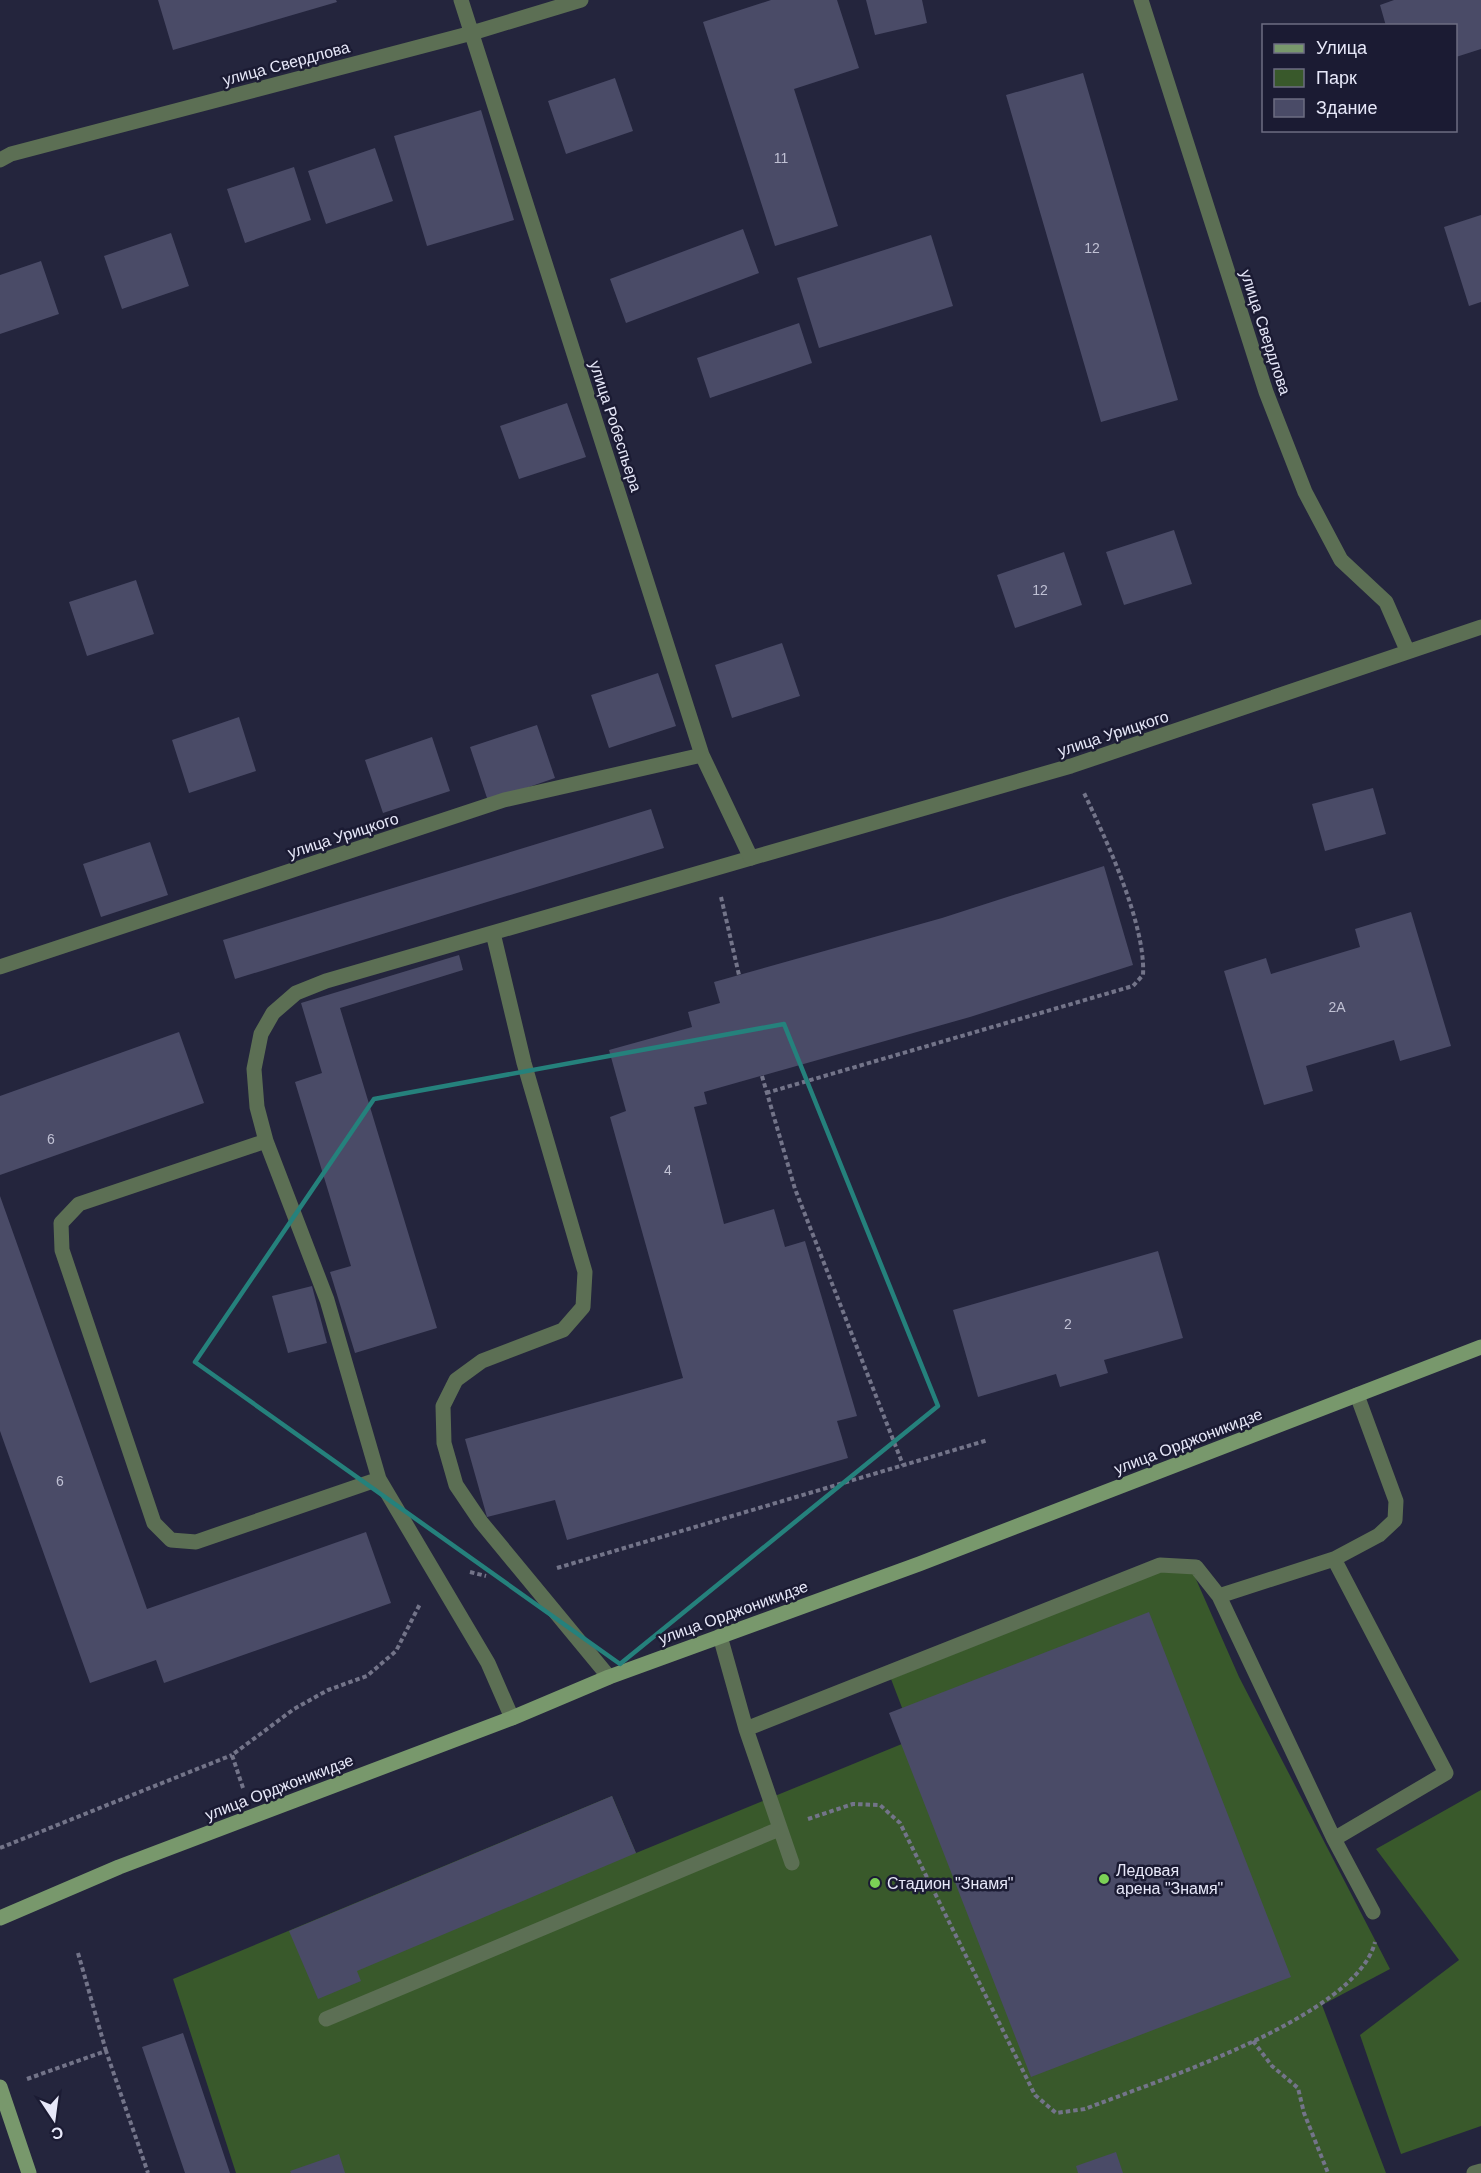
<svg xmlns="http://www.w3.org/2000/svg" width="1481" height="2173" viewBox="0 0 1481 2173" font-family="Arial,sans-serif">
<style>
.green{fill:#39592b}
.building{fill:#4a4b67}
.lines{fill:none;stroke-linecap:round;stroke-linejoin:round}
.path{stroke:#737489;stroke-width:4;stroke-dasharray:4.5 3;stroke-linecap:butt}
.lane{stroke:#5c6f54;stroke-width:15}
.street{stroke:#5c6f54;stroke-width:15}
.secondary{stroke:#78986c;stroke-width:15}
.marked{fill:none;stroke:#25817c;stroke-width:4.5;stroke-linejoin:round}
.poi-dot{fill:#7bd156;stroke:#1b1b33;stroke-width:2}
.labels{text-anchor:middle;stroke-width:5;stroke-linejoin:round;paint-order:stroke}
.number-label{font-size:14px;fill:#c0c1d4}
.street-label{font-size:16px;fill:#e7e8f9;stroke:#1b1b33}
.poi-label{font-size:16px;fill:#e7e8f9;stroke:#1b1b33;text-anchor:start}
</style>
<rect width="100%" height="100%" fill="#24253d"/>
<!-- green -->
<path class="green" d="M 1188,1561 L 1239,1677 L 1390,1969 L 1322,2005 L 1386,2173 L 236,2173 L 173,1979 L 612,1796 L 636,1853 L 914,1739 L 891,1679 Z
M 1481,1790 L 1481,2126 L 1401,2154 L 1360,2035 L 1459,1960 L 1376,1849 Z"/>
<!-- building -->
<path class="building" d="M 158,0 L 336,0 L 337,2 L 173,50 Z
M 771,0 L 837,0 L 859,68 L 794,89 L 838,226 L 775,246 L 703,22 Z
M 866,0 L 922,0 L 927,23 L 875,35 Z
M 1394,0 L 1481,0 L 1481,49 L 1456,57 L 1456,26 L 1386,26 L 1380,5 Z
M 1083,73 L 1178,400 L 1101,422 L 1006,95 Z
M 615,78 L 633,131 L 566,154 L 548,101 Z
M 481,110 L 514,220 L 427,246 L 394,136 Z
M 375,148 L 393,201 L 326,224 L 308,171 Z
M 294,167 L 311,220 L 245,243 L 227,189 Z
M 1481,215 L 1481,302 L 1469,306 L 1444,227 Z
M 743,229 L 759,273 L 626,323 L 610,279 Z
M 171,233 L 189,286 L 122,309 L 104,256 Z
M 931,235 L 953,306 L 819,348 L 797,278 Z
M 41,261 L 59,314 L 0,334 L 0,275 Z
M 799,323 L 812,363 L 710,398 L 697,358 Z
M 567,403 L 586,457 L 519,479 L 500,426 Z
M 1174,530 L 1192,584 L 1124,605 L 1106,552 Z
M 1064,552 L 1082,605 L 1015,628 L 997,575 Z
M 136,580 L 154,634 L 87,656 L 69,602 Z
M 782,643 L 800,696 L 732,718 L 715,665 Z
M 658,673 L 676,726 L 609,748 L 591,695 Z
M 239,717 L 256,771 L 189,793 L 172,740 Z
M 537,725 L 555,778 L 488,801 L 470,747 Z
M 432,737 L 450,791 L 383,813 L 365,760 Z
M 1373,788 L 1386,834 L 1325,851 L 1312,804 Z
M 651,809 L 664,848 L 235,979 L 223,940 Z
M 150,842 L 168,895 L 101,917 L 83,864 Z
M 1104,866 L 1133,965 L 970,1017 L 704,1092 L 707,1104 L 694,1107 L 724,1224 L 774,1209 L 785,1247 L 805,1241 L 857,1416 L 837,1421 L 848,1458 L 567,1540 L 555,1500 L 487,1517 L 465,1439 L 683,1378 L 610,1117 L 626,1111 L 609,1050 L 692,1027 L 688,1012 L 720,1003 L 714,982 L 942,918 Z
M 1411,912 L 1451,1046 L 1400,1061 L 1394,1040 L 1306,1066 L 1313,1091 L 1264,1105 L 1224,971 L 1266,958 L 1271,974 L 1360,947 L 1355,929 Z
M 459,955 L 463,970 L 340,1008 L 437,1328 L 355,1353 L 330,1272 L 351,1266 L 295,1082 L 322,1073 L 301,1003 Z
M 179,1032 L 204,1103 L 0,1175 L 0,1096 Z
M 0,1196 L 147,1609 L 366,1532 L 391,1603 L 164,1683 L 156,1660 L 90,1683 L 0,1431 Z
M 1158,1251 L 1183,1338 L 1104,1360 L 1108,1373 L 1060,1387 L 1056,1374 L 978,1397 L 953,1310 Z
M 312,1286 L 327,1343 L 288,1353 L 272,1296 Z
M 1149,1612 L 1291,1977 L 1031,2077 L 889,1713 Z
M 612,1796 L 636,1853 L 357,1971 L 361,1981 L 318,1999 L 289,1931 Z
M 183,2033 L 230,2173 L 185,2173 L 142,2047 Z
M 1116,2152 L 1123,2173 L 1078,2173 L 1076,2166 Z
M 339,2154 L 345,2173 L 291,2173 L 290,2171 Z"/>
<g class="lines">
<!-- path -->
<path class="path" d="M 721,897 L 739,975
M 762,1076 L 795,1189 L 903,1465
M 766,1093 L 1133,986 L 1143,975 C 1146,925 1106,839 1084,793
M 557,1568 L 988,1440
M 470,1572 L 486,1576
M 243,1788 L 232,1755 L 294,1709 L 328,1690 L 367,1676 L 396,1651 L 420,1604
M 808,1819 L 853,1804 L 880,1805 L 900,1823 L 1035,2095 L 1056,2113 L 1085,2109 C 1153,2082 1357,2017 1375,1942
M 0,1848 L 232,1755
M 78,1953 L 106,2051
M 1253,2041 L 1272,2066 L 1298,2088 L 1304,2113 L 1328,2173
M 27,2079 L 106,2051 L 148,2173"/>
<!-- lane -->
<path class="lane" d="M 493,933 L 524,1063 L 585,1272 L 583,1307 L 563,1330 L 482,1361 L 456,1380 L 443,1406 L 444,1443 L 456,1485 L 481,1522 L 609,1677
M 266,1141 L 79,1204 L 61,1223 L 62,1250 L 154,1523 L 171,1540 L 196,1542 L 379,1479
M 1334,1559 L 1379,1535 L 1395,1520 L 1396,1501 L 1357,1395
M 1219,1596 L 1334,1559 L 1446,1773 L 1334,1839
M 720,1636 L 746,1729 L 792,1863
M 512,1718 L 488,1663 L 379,1479 L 327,1300 L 266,1141 L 257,1107 L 254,1069 L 261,1034 L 273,1013 L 296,993 L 326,981 L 751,858
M 746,1729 L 1160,1565 L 1196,1567 L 1219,1596 L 1334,1839 L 1373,1912
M 326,2019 L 779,1829
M 1474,2173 L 1481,2171"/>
<!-- street -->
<path class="street" d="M 461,0 L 702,755 L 751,858 L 1071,766 L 1481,627
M 1141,0 L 1266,392 L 1305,492 L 1341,560 L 1386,602 L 1407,650
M 0,160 L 11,154 L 472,33 L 581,0
M 0,967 L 504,800 L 702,755"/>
<!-- secondary -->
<path class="secondary" d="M 0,1918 L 119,1867 L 512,1718 L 609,1677 L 919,1564 L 1481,1347
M 0,2087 L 29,2173"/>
</g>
<!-- marked area -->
<path class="marked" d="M 784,1024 L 938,1406 L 620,1664 L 195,1362 L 374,1099 Z"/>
<!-- markers -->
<g class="poi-dot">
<circle cx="1104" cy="1879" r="6"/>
<circle cx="875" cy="1883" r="6"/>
</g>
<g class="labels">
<!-- number labels -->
<g class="number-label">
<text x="781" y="163">11</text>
<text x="1092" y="253">12</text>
<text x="1040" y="595">12</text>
<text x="1337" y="1012">2А</text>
<text x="51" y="1144">6</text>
<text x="668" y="1175">4</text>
<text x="1068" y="1329">2</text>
<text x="60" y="1486">6</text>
</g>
<!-- street labels -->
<g class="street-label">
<text transform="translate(286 63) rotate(-15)" y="6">улица Свердлова</text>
<text transform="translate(1266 332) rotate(72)" y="6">улица Свердлова</text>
<text transform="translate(616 426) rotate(72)" y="6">улица Робеспьера</text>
<text transform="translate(1113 733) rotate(-18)" y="6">улица Урицкого</text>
<text transform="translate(343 835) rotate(-18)" y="6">улица Урицкого</text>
<text transform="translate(1188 1441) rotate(-21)" y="6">улица Орджоникидзе</text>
<text transform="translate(733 1612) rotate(-20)" y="6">улица Орджоникидзе</text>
<text transform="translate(279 1787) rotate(-21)" y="6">улица Орджоникидзе</text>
</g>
<!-- poi labels -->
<g class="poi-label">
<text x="1116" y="1876">Ледовая<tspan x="1116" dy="18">арена "Знамя"</tspan></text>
<text x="887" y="1889">Стадион "Знамя"</text>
</g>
</g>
<!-- legend -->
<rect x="1262" y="24" width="195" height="108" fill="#1b1b33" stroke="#6d6d82" stroke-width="1.5"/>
<rect x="1274" y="44" width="30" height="9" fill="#78986c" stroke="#6d6d82" stroke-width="1.5"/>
<text x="1316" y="54" font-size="18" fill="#e7e8f9">Улица</text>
<rect x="1274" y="69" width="30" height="18" fill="#39592b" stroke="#6d6d82" stroke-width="1.5"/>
<text x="1316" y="84" font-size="18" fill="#e7e8f9">Парк</text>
<rect x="1274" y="99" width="30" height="18" fill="#4a4b67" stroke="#6d6d82" stroke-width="1.5"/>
<text x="1316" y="114" font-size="18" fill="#e7e8f9">Здание</text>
<!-- north arrow -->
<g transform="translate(54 2119) rotate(167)" stroke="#1b1b33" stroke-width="4.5" paint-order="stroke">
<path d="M0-4.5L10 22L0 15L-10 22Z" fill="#e7e8f9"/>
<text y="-9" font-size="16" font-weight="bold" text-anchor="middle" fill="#e7e8f9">С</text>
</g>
</svg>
